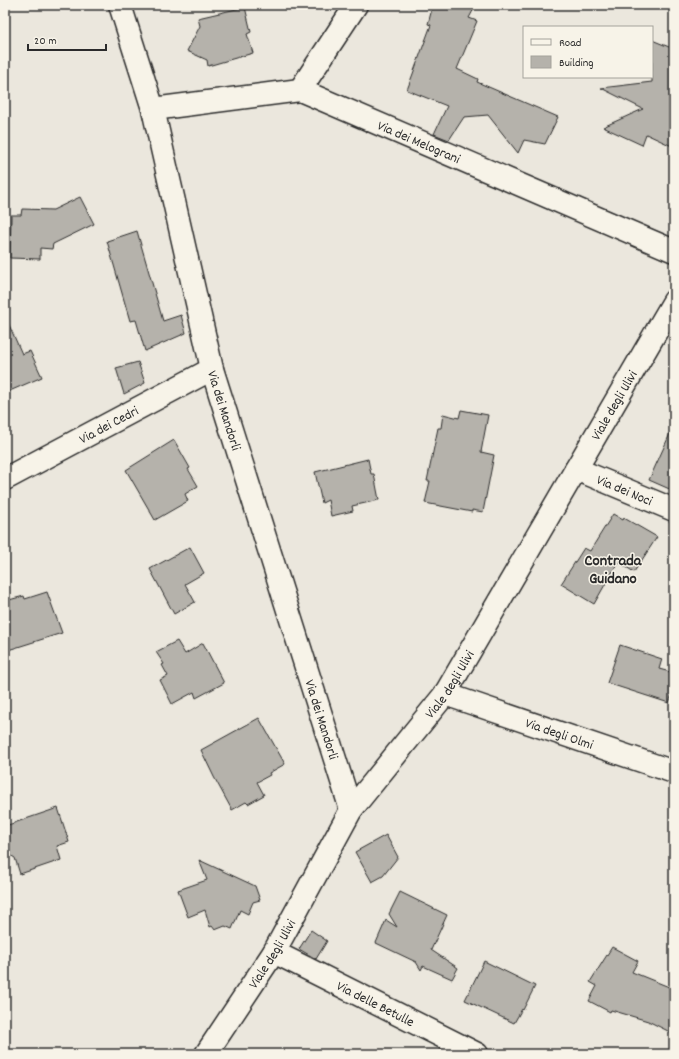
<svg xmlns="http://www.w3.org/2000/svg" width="679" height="1059" viewBox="0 0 679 1059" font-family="Dekko,sans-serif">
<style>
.building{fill:#b5b2ab;stroke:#2b2b2b}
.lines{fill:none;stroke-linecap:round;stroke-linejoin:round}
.minor-casing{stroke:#2b2b2b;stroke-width:25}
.minor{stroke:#f7f3e8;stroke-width:22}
.labels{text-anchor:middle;stroke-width:3;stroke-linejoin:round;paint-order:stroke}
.street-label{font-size:14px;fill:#2b2b2b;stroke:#f7f3e8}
.quarter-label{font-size:16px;font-weight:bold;fill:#2b2b2b;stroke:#f7f3e8}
</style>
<rect width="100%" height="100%" fill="#ebe7dd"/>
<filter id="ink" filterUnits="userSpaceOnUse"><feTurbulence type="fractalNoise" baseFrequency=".025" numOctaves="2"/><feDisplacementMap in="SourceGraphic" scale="8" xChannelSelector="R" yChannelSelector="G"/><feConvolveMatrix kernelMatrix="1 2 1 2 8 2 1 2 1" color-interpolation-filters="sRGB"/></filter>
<g filter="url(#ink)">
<!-- building -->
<path class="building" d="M 433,5 L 476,5 L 469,18 L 477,21 L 457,69 L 478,79 L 477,82 L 558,117 L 545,144 L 524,140 L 518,153 L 488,115 L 464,117 L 449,140 L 434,134 L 447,106 L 407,90 L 431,25 L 428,24 Z
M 245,7 L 251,32 L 247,34 L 253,53 L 208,66 L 207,60 L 187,51 L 200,26 L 198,18 Z
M 652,40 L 674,49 L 674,147 L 646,134 L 642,145 L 603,127 L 643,109 L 601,88 L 652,82 Z
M 80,197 L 94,224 L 53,244 L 52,249 L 40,248 L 40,259 L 10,258 L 11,215 L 21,215 L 22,209 L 53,210 Z
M 137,231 L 163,321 L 181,315 L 186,333 L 145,351 L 136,320 L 130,321 L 107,241 Z
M 5,316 L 22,354 L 30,351 L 42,377 L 5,393 Z
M 138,362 L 145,383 L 124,394 L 116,368 Z
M 461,410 L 488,415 L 481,452 L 494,455 L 483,512 L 472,510 L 472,512 L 425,503 L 430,481 L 427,481 L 438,428 L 441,428 L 443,414 L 459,418 Z
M 674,425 L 674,491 L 649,480 Z
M 174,440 L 190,468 L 188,469 L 198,486 L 185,494 L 188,501 L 155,520 L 126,470 Z
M 368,459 L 371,474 L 374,474 L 379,500 L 352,506 L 353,511 L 331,516 L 328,500 L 322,503 L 315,472 Z
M 613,514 L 623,520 L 624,518 L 657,537 L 634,572 L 618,562 L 594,604 L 561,584 L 584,548 L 590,551 Z
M 190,547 L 204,573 L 185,584 L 195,602 L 174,614 L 150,569 Z
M 47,592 L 62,633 L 5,651 L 5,601 L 24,596 L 25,599 Z
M 177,641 L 185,654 L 203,643 L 224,683 L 196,698 L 194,692 L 172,704 L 160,680 L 168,676 L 162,665 L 164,664 L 156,652 Z
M 620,645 L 662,659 L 659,669 L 674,673 L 674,688 L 669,703 L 607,683 Z
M 259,718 L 285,764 L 269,773 L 270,775 L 257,782 L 264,795 L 248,804 L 246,802 L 232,810 L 214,777 L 201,750 Z
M 58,808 L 69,842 L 57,846 L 61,860 L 20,874 L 15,858 L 5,852 L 5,826 Z
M 386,835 L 398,857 L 383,876 L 372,882 L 355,852 Z
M 199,860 L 255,886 L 260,900 L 253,902 L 248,914 L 240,910 L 232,929 L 225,926 L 215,930 L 212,926 L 210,927 L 205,910 L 188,917 L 178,890 L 207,880 Z
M 400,892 L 447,915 L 431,950 L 458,968 L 452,979 L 423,966 L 421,970 L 416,962 L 376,943 L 386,920 L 397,927 L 389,914 Z
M 311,930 L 327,941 L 316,959 L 299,949 Z
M 612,947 L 638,961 L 632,972 L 674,989 L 674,1034 L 648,1021 L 611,1010 L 610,1012 L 589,1001 L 597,986 L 590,982 Z
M 484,961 L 535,986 L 523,1010 L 522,1009 L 514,1023 L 465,1000 Z"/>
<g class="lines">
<defs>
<g id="minor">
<path id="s1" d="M 120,5 L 153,109 L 212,369 L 351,810"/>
<path d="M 300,90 L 356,5"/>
<path id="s2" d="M 153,109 L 300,90 L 674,251"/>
<path id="s3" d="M 576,469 L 674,510"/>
<path id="s4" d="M 5,479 L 212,369"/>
<path id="s5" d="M 445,694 L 674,772"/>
<path id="s6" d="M 274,952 L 477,1054"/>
<path id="s7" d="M 206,1054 L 274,952 L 351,810 L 445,694 L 674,301"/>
</g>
</defs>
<!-- minor casing -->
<use href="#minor" class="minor-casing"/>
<!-- minor -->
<use href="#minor" class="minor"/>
</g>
</g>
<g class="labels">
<!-- street labels -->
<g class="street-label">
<text dy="5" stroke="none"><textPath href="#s2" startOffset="278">Via dei Melograni</textPath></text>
<text dy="5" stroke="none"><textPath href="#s7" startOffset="768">Viale degli Ulivi</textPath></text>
<text dy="5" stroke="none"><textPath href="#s1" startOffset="419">Via dei Mandorli</textPath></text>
<text dy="5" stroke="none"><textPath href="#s4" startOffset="117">Via dei Cedri</textPath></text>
<text dy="5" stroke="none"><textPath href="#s3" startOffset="53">Via dei Noci</textPath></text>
<text dy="5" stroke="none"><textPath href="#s7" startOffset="444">Viale degli Ulivi</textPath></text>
<text dy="5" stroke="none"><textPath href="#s1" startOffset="743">Via dei Mandorli</textPath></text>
<text dy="5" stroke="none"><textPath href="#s5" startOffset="121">Via degli Olmi</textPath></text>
<text dy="5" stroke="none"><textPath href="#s7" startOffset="120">Viale degli Ulivi</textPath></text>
<text dy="5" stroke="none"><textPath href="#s6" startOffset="114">Via delle Betulle</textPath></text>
</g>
<!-- quarter labels -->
<g class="quarter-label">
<text x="613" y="565">Contrada<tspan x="613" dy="18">Guidano</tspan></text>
</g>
</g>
<!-- margin -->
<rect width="679" height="1059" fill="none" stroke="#f7f3e8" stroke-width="20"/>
<rect x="10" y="10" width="659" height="1039" fill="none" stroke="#2b2b2b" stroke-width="1.5" filter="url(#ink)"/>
<!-- legend -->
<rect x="523" y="26" width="130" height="52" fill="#f7f3e8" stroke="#a5a39c"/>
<rect x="531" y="39" width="20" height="6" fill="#f7f3e8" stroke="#a5a39c"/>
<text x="559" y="46" font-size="12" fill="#2b2b2b">Road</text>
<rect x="531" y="56" width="20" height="12" fill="#b5b2ab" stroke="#a5a39c"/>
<text x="559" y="66" font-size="12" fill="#2b2b2b">Building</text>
<!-- scale -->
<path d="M28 44v6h78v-6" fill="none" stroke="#2b2b2b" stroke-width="2"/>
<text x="34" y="44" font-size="12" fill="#2b2b2b" stroke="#f7f3e8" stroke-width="3" paint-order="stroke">20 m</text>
</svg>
